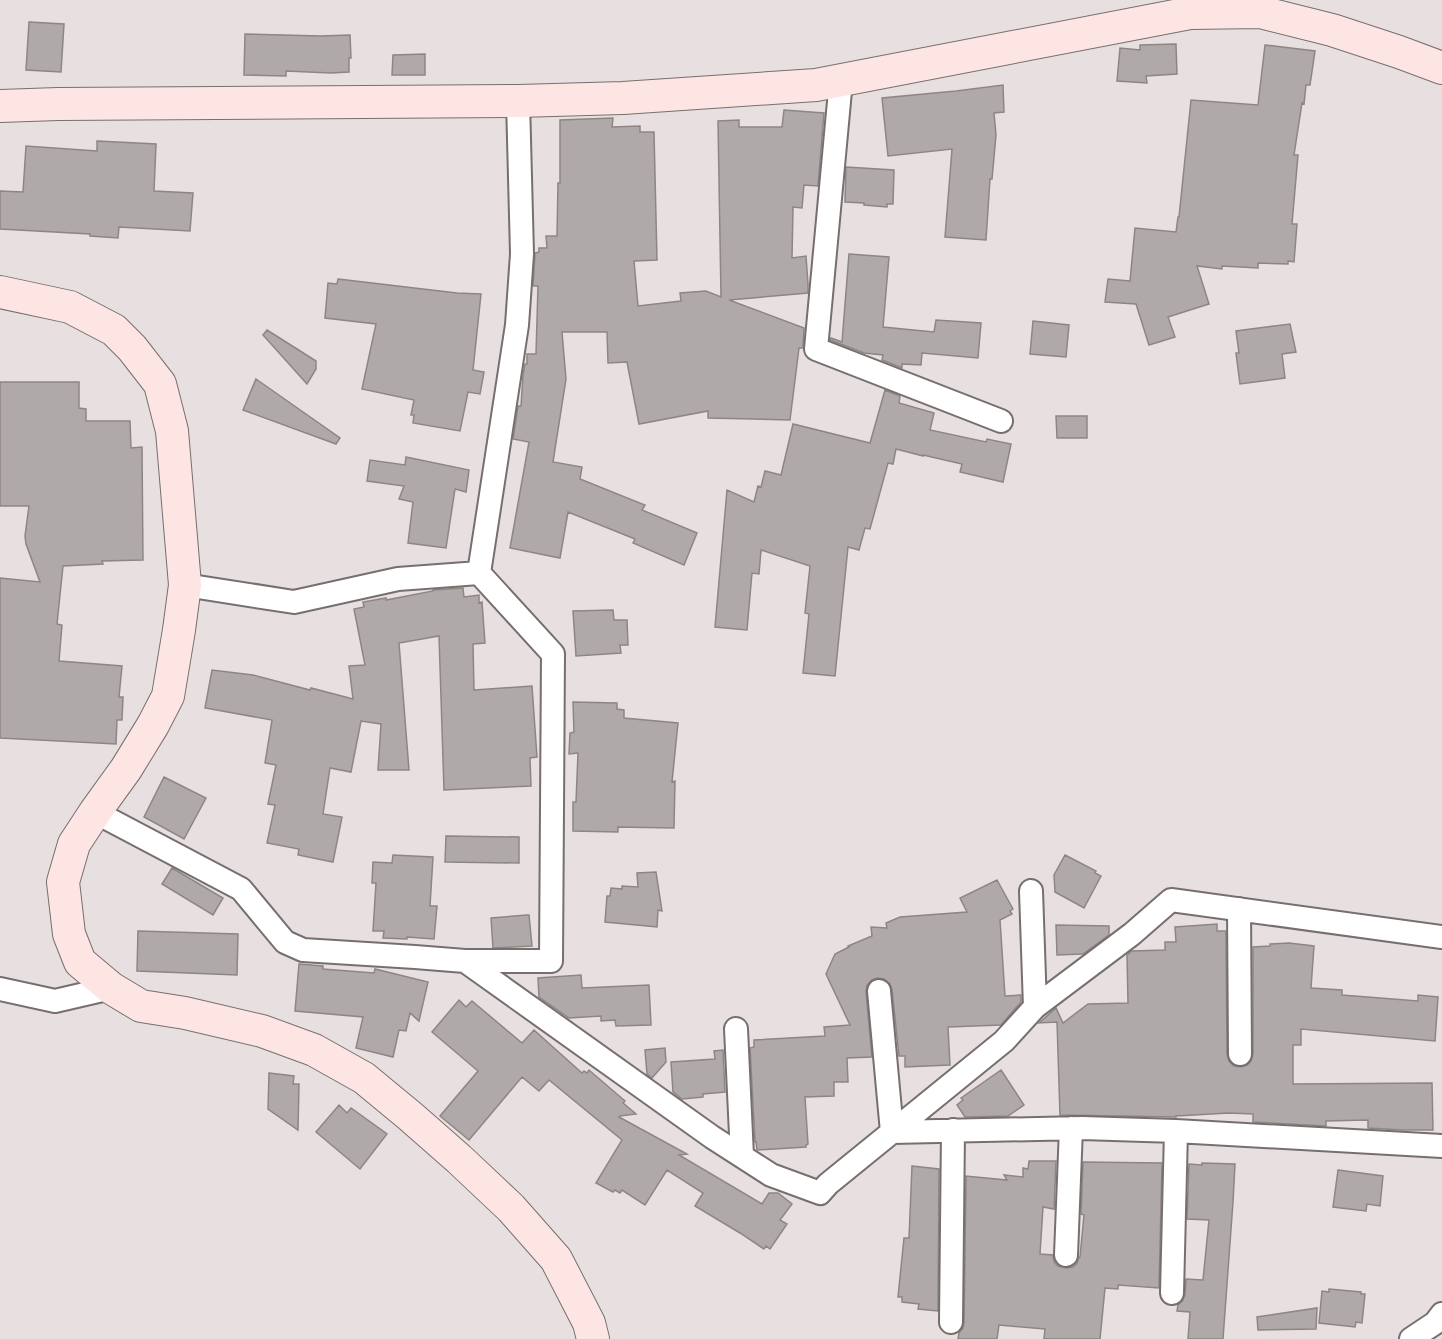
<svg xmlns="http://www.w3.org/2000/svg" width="1442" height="1339" viewBox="0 0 1442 1339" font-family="'PT Sans',sans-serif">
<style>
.building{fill:#b0a9a9;stroke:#8d8685;stroke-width:1.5}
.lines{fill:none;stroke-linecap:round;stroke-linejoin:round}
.street-casing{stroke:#766f6e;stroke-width:26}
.secondary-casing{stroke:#766f6e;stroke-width:34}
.street{stroke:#fff;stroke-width:22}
.secondary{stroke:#fde5e4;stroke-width:32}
</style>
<rect width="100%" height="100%" fill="#e8e0e0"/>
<!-- building -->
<path class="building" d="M 29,22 L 64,24 L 61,72 L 26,70 Z
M 245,34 L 321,36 L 350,35 L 351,58 L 349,58 L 349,72 L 331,73 L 286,71 L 286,76 L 244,75 Z
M 1176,44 L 1177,74 L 1146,76 L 1147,83 L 1117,81 L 1120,48 L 1140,50 L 1140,45 Z
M 1265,45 L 1315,51 L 1310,85 L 1306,85 L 1304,104 L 1302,103 L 1294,155 L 1298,155 L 1292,224 L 1297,224 L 1294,262 L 1288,261 L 1288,264 L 1258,263 L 1258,268 L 1222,266 L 1222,269 L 1197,266 L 1209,304 L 1168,317 L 1175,337 L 1149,345 L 1136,304 L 1105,302 L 1108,279 L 1130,281 L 1135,228 L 1176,232 L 1178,217 L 1179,217 L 1191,100 L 1258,105 Z
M 425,54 L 425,75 L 392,75 L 393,55 Z
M 1003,85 L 1004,112 L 994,113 L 996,135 L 992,179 L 990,179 L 986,240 L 945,237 L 952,149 L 888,156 L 882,98 L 956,91 Z
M 784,110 L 824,113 L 818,186 L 804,185 L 802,208 L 793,207 L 792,258 L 806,256 L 808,284 L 808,293 L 729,300 L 804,328 L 803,348 L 799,348 L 790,420 L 708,418 L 708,411 L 639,424 L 627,362 L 608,363 L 607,332 L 562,332 L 566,379 L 553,462 L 582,467 L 580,479 L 645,505 L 642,510 L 697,533 L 684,565 L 633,543 L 635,539 L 568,512 L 560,558 L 510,548 L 529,442 L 513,439 L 518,406 L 521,406 L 523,375 L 525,364 L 527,364 L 527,354 L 536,354 L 538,286 L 533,286 L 535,253 L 539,252 L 539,248 L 547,248 L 546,236 L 557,236 L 558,183 L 560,183 L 560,120 L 613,118 L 612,127 L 640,126 L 640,132 L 654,132 L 657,260 L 634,261 L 638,306 L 681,301 L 680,293 L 706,291 L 721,297 L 718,121 L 739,120 L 739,127 L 782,127 Z
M 97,141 L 156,144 L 154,191 L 193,193 L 190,231 L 119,227 L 118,238 L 90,236 L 90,234 L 0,229 L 0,191 L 23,192 L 26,146 L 97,151 Z
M 846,167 L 894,170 L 893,204 L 887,204 L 887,207 L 864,205 L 864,203 L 845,202 Z
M 849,254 L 889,257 L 883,327 L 934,332 L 936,320 L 981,323 L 978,358 L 922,353 L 921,365 L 902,364 L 902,368 L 882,360 L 883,355 L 864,353 L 830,340 L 831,338 L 842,342 Z
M 338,279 L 457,293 L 481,294 L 473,370 L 484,372 L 480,394 L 468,392 L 460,431 L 413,423 L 414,415 L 411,415 L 414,400 L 362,389 L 376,324 L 325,318 L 328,283 L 337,284 Z
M 1033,321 L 1069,325 L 1066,357 L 1030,354 Z
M 1290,324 L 1296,352 L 1282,354 L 1285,378 L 1240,384 L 1236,353 L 1239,353 L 1236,331 Z
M 267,330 L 316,361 L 316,369 L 307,384 L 263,335 Z
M 256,379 L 340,438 L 336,444 L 243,410 Z
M 0,382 L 79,382 L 79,408 L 86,409 L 86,421 L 130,421 L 131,448 L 142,447 L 143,560 L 102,561 L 103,564 L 63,566 L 57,624 L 62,625 L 59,661 L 122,666 L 119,697 L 123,697 L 122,720 L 117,720 L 116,744 L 0,738 L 0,578 L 40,582 L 26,544 L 25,536 L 29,506 L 0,506 Z
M 885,390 L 900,396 L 899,403 L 934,413 L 930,430 L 986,442 L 987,439 L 1011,444 L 1003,482 L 960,472 L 962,464 L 923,455 L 923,456 L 896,449 L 893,464 L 888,463 L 870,529 L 865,528 L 859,550 L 848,547 L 835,676 L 803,673 L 809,614 L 805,613 L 810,566 L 761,550 L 759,574 L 752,573 L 747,630 L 715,627 L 727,490 L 754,502 L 758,486 L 761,487 L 765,471 L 781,475 L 793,424 L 870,443 Z
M 1056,416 L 1087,416 L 1087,438 L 1057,438 Z
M 406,457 L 469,470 L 466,492 L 455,489 L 446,548 L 408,543 L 413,502 L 399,499 L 404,486 L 367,481 L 370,460 L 405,465 Z
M 463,588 L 464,597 L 479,595 L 479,603 L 482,602 L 485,643 L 473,644 L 474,690 L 532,686 L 537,757 L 530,758 L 531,786 L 444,790 L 439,636 L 399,643 L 409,770 L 378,770 L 381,724 L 361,721 L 351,772 L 330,768 L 323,814 L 342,817 L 333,862 L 298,855 L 299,849 L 267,843 L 275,805 L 268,804 L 276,765 L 265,763 L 272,720 L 205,708 L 212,670 L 253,675 L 310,690 L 311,688 L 353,699 L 349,666 L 365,665 L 354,609 L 364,607 L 363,602 L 386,598 L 386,600 L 433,591 L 433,590 Z
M 613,610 L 614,620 L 627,620 L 628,645 L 620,645 L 621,653 L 576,656 L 573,611 Z
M 573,702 L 617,703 L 617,709 L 624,710 L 624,718 L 678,723 L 672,782 L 675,781 L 674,828 L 618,827 L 618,832 L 573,831 L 573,802 L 576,802 L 578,753 L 569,754 L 570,733 L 574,732 Z
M 164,777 L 206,798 L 184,839 L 144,817 Z
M 446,836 L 519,837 L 519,863 L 445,862 Z
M 393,855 L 433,857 L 430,906 L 437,906 L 434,939 L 407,937 L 407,939 L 383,938 L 384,931 L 373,931 L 376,883 L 372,883 L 373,862 L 392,863 Z
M 1065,855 L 1096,871 L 1095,873 L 1101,876 L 1084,908 L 1055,892 L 1054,875 Z
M 172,868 L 223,898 L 213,915 L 162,884 Z
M 656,872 L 662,911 L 658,910 L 657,927 L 605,922 L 607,896 L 610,896 L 611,888 L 622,889 L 622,886 L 638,887 L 637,873 Z
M 997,880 L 1013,909 L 1010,911 L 1012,914 L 1000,920 L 1005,996 L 1021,995 L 1021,1002 L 1001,1025 L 948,1027 L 950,1065 L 905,1067 L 905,1056 L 899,1056 L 892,990 L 890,984 L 884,979 L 877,978 L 872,980 L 867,985 L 866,992 L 872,1057 L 847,1058 L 848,1082 L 834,1082 L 834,1096 L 805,1097 L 808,1144 L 806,1145 L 806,1147 L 757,1150 L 756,1142 L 755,1142 L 750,1048 L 754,1047 L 754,1040 L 825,1036 L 824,1027 L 850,1025 L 826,974 L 835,954 L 849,947 L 848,946 L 872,936 L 871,927 L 887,928 L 886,923 L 900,917 L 967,912 L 960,898 Z
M 527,915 L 529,915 L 532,946 L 493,948 L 491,918 Z
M 1217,924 L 1217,931 L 1226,931 L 1227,1054 L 1229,1061 L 1234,1066 L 1241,1067 L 1247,1065 L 1251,1061 L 1253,1054 L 1253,947 L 1270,946 L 1270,944 L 1289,943 L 1314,946 L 1311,988 L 1342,990 L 1342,995 L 1418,1001 L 1418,995 L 1438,997 L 1435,1041 L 1301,1029 L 1301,1045 L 1293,1045 L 1293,1084 L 1432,1083 L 1433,1130 L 1402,1130 L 1368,1128 L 1368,1120 L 1326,1121 L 1326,1126 L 1253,1122 L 1253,1114 L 1229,1113 L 1176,1116 L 1176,1117 L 1060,1115 L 1057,1022 L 1039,1023 L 1056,1008 L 1063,1023 L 1088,1004 L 1128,1003 L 1127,955 L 1132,951 L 1165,950 L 1165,942 L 1176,942 L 1175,927 Z
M 1056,925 L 1109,926 L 1109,935 L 1083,954 L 1057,955 Z
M 138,931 L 238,934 L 237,975 L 137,971 Z
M 299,964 L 323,966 L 323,969 L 374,973 L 375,969 L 428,982 L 419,1021 L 410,1013 L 406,1031 L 399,1030 L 393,1057 L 356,1048 L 363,1017 L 295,1011 Z
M 581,975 L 582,988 L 649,985 L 651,1025 L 616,1026 L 615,1020 L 601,1021 L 601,1016 L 569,1018 L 539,997 L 538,978 Z
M 459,1000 L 466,1007 L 472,1001 L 522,1043 L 534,1030 L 582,1073 L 584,1071 L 587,1073 L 589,1070 L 625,1101 L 623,1103 L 636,1114 L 620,1116 L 619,1117 L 687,1154 L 679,1155 L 762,1204 L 769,1193 L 778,1193 L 792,1204 L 780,1220 L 787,1224 L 770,1249 L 766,1246 L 764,1249 L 740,1233 L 695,1206 L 703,1193 L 667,1170 L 645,1205 L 622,1190 L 620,1193 L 615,1190 L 613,1192 L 596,1183 L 622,1140 L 549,1080 L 539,1091 L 522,1077 L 469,1140 L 440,1116 L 478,1071 L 432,1032 Z
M 665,1048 L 666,1062 L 652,1078 L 647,1074 L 645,1050 Z
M 723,1050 L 725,1092 L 703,1094 L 703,1097 L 682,1099 L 673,1092 L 671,1062 L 715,1059 L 714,1051 Z
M 1001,1070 L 1024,1105 L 1008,1116 L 965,1117 L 957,1105 L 963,1100 L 961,1098 Z
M 269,1073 L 294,1076 L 293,1084 L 299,1084 L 298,1130 L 268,1109 Z
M 339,1105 L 347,1113 L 351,1108 L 387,1134 L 360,1169 L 316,1132 Z
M 1029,1161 L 1056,1161 L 1054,1209 L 1043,1207 L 1040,1254 L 1053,1255 L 1054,1262 L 1058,1266 L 1066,1268 L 1073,1267 L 1077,1263 L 1079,1257 L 1080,1257 L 1084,1215 L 1081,1214 L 1083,1162 L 1162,1163 L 1159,1288 L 1118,1285 L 1118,1289 L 1105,1288 L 1100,1339 L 1044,1339 L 1045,1329 L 999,1325 L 997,1339 L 958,1339 L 959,1333 L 963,1328 L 964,1322 L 966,1176 L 1007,1180 L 1004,1175 L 1023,1177 L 1023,1168 L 1028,1169 Z
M 1202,1163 L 1235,1164 L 1233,1202 L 1223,1339 L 1188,1339 L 1190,1312 L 1177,1311 L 1178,1305 L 1183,1300 L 1185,1294 L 1186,1279 L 1203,1280 L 1209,1220 L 1187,1219 L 1189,1164 L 1202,1165 Z
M 912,1166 L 939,1169 L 938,1311 L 918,1309 L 919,1304 L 902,1302 L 902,1297 L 898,1297 L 904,1238 L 909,1238 Z
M 1338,1170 L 1383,1176 L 1380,1206 L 1367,1204 L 1366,1211 L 1333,1207 Z
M 1329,1289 L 1361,1292 L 1361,1294 L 1365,1294 L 1362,1323 L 1356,1322 L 1355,1327 L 1319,1323 L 1322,1291 L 1329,1292 Z
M 1317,1308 L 1316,1329 L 1258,1330 L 1257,1317 Z"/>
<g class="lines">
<defs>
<path id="street" d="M 841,80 L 816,349 L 1001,421
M 479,573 L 517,325 L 522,254 L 518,101
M 185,585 L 294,602 L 398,579 L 479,573
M 95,812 L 241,889 L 285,942 L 303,950 L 415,957 L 465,961 L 551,961 L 553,654 L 479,573
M 1031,891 L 1035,1007
M 1239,909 L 1240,1054
M 465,961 L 712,1137 L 771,1175 L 820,1193 L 828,1184 L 1004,1041 L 1035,1007 L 1132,934 L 1171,900 L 1442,937
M 0,989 L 55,1001 L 111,988
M 879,991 L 892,1132
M 736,1029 L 742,1156
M 892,1132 L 1082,1128 L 1176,1131 L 1442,1146
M 1066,1255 L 1071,1128
M 1172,1293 L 1176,1131
M 951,1322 L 953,1130
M 1411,1339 L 1435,1323 L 1442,1314"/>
<path id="secondary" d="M 0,106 L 58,104 L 518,101 L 623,98 L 816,85 L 1190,13 L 1260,12 L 1332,30 L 1399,52 L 1442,68
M 0,292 L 70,307 L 114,330 L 132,348 L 160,384 L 172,431 L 185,585 L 179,630 L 168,696 L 153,725 L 126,769 L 95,812 L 74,844 L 63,882 L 69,934 L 80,962 L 111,988 L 141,1006 L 185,1013 L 262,1031 L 314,1050 L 364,1078 L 410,1116 L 459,1159 L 511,1208 L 556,1259 L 589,1323 L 593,1339"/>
</defs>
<!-- street casing -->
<use href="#street" class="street-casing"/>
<!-- secondary casing -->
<use href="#secondary" class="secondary-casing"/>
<!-- street -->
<use href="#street" class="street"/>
<!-- secondary -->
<use href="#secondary" class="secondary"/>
</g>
</svg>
